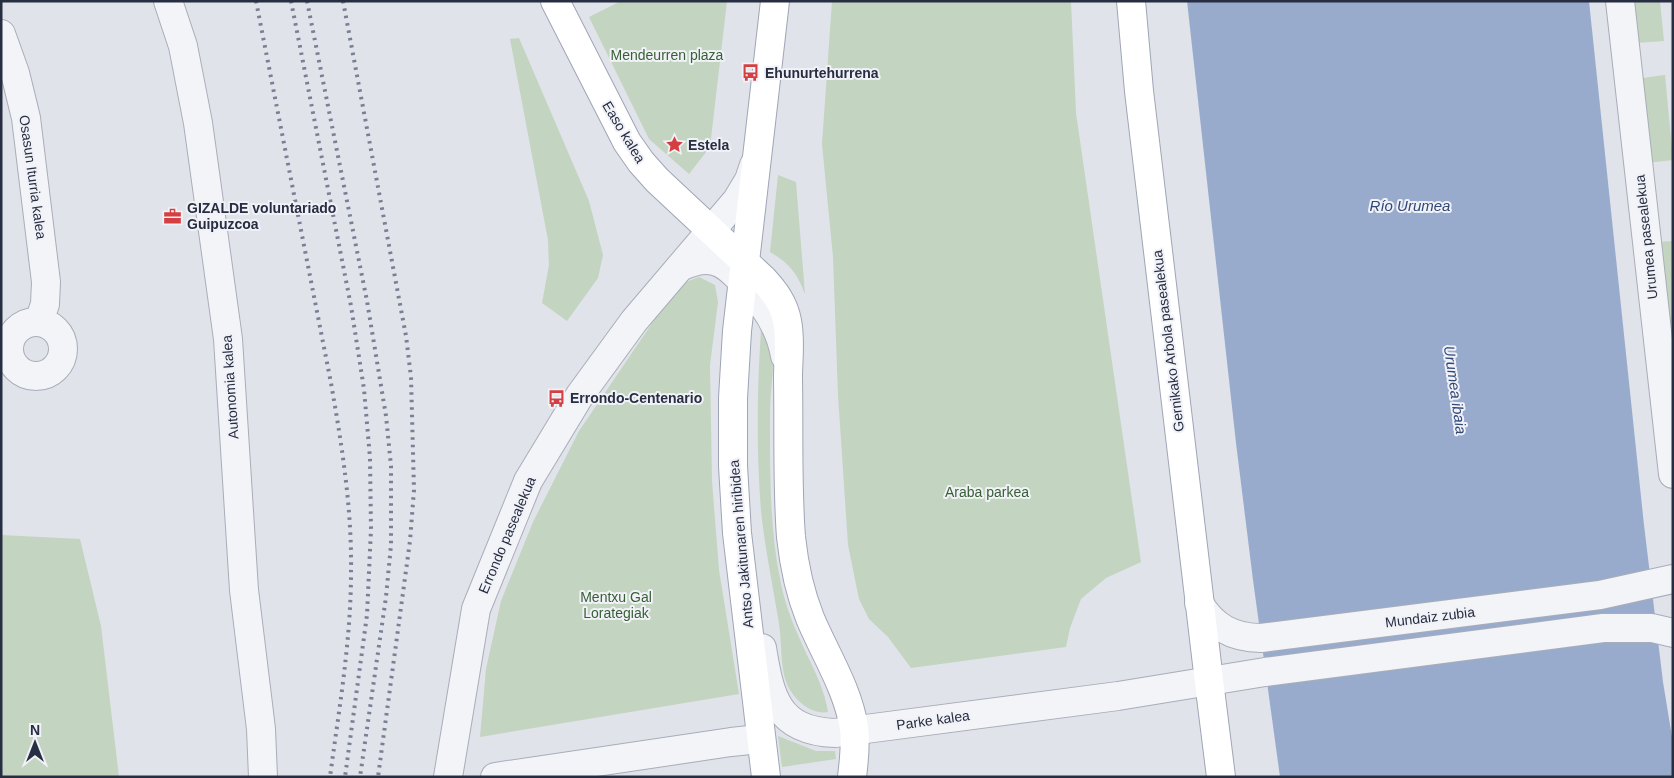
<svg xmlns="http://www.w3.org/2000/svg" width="1674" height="778" viewBox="0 0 1674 778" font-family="Arial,sans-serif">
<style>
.green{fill:#c3d4c1}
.water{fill:#99abcc}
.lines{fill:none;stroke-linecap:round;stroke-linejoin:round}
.minor-casing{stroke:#a9adb8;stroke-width:30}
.major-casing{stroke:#9fa5b6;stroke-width:30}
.minor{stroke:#f3f4f8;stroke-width:28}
.major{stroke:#fff;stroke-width:28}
.rail{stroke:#797f94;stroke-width:4;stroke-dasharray:2.5 5;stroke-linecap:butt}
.labels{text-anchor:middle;stroke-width:4;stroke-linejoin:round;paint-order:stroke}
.park-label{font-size:14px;fill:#375f34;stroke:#f0f2f7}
.poi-label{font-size:14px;font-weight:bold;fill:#282e42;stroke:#f0f2f7;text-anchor:start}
.street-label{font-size:14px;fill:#282e42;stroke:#f0f2f7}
.water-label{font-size:15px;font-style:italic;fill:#304778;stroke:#f0f2f7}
</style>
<rect width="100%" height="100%" fill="#e0e3ea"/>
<!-- green -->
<path class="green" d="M 621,1 L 727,1 L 710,147 L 689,174 L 649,139 L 589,17 Z
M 832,1 L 1071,1 L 1076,113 L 1141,562 L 1106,578 L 1081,599 L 1070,628 L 1066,647 L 911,668 L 888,637 L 869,619 L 859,599 L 848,545 L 838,395 L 833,257 L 822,144 Z
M 1632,1 L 1660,1 L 1664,41 L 1636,43 Z
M 519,38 L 589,201 L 603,255 L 598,278 L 567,321 L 542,303 L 549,265 L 548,240 L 510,39 Z
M 1665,75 L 1673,160 L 1646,163 L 1635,79 Z
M 778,175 L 796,182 L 805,294 C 797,273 790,264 770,252 Z
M 1673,241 L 1673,374 L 1658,242 Z
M 699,277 L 715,285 L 718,302 L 710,365 L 712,481 L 719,570 L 739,694 L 480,737 L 486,669 L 501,601 L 533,522 L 579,431 L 678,285 Z
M 762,317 C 765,325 769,334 771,342 C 776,365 770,388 770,410 C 770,468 769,528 781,584 C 786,609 797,633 807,655 C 816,673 825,692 828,712 C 811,715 794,700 787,684 C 780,668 782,642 779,624 C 773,586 765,549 761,511 C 756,446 757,382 762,317 Z
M 1,535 L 80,539 L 101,626 L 119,777 L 1,777 Z
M 778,736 L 816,751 L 835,751 L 836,759 L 782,767 Z"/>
<!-- water -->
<path class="water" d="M 1187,1 L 1589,1 L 1644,525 L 1663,682 L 1673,743 L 1673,777 L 1280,777 L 1253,580 L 1236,443 Z"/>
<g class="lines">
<defs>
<path id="minor" d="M 168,1 L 183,46 L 198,123 L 228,339 L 244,590 L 261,729 L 263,777
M 1620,1 L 1673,474
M 1,34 L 15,73 L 26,118 L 46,282 L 45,304 L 39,322
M 680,267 C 691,262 702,258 714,261 C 724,263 731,270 739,278 C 761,299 780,325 785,356
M9 349a27 27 0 1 1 54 0a27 27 0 1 1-54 0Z
M 1199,603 C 1213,627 1233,638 1261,638 L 1600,595 L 1673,579
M 762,648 C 770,697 777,731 835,733 L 1118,696 L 1265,672 L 1603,628 L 1652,628 L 1673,633
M 448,777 L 476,609 L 528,481 L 580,395 L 634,321 L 737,200 L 749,180 L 754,165
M 495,777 L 731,742 L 750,740 L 761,742"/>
<path id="major" d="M 555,1 L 627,142 L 641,162 L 657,180 L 763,279 C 775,292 784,304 787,321 C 791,340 788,359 788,378 C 789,431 787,485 791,537 C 794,565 800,593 810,618 C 825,654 848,689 854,728 C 856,744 854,761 852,777
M 1131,1 L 1139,91 L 1209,681 L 1221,777
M 766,777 L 737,533 L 733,466 L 733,398 L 737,331 L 775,1"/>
</defs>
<!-- minor casing -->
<use href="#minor" class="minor-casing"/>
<!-- major casing -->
<use href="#major" class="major-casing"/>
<!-- minor -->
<use href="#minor" class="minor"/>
<!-- major -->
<use href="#major" class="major"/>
<!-- rail -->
<path class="rail" d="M 256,1 L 331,383 C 342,446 352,509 351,572 C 351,641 339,709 330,777
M 291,1 L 351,306 L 364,389 L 370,458 L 371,529 L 367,615 L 345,777
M 307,1 L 367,301 L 386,416 L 391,466 L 391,545 L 386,597 L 360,777
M 343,1 L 406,336 L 411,377 L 414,490 L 410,541 L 378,777"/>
</g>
<!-- icons -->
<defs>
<symbol id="bus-bare" viewBox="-9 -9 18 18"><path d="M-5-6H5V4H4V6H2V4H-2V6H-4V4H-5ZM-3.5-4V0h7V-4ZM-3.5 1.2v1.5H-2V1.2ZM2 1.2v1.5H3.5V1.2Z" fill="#d53f42" stroke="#f0f2f7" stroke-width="2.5" paint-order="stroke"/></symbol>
<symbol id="sight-bare" viewBox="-9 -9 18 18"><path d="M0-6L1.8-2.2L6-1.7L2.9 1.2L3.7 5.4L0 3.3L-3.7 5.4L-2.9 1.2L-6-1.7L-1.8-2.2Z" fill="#d53f42" stroke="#f0f2f7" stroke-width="2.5" paint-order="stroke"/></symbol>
<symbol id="office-bare" viewBox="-9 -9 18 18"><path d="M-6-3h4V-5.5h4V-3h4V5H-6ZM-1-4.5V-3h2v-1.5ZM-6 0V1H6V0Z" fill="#d53f42" stroke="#f0f2f7" stroke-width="2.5" paint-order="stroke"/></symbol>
</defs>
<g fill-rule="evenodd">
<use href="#bus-bare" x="738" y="60" width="25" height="25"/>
<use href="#sight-bare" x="662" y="132" width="25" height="25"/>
<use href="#office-bare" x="160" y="204" width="25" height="25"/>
<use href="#bus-bare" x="544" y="386" width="25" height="25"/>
</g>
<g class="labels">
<!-- park labels -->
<g class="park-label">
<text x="667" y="60">Mendeurren plaza</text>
<text x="987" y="497">Araba parkea</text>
<text x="616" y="602">Mentxu Gal<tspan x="616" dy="16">Lorategiak</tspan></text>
</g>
<!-- poi labels -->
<g class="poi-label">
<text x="765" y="78">Ehunurtehurrena</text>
<text x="688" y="150">Estela</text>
<text x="187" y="213">GIZALDE voluntariado<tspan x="187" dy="16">Guipuzcoa</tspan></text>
<text x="570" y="403">Errondo-Centenario</text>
</g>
<!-- street labels -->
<g class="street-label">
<text transform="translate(624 132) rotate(59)" y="5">Easo kalea</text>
<text transform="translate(33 177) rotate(82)" y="5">Osasun Iturria kalea</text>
<text transform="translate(1646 237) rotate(-96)" y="5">Urumea pasealekua</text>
<text transform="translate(1168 341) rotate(-97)" y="5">Gernikako Arbola pasealekua</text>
<text transform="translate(230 387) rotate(-94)" y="5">Autonomia kalea</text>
<text transform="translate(507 535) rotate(-67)" y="5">Errondo pasealekua</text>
<text transform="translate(741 544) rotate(-95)" y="5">Antso Jakitunaren hiribidea</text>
<text transform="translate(1430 617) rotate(-7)" y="5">Mundaiz zubia</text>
<text transform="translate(933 720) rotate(-8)" y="5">Parke kalea</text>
</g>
<!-- water labels -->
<g class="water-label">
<text x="1410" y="211">Río Urumea</text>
<text transform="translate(1455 390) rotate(82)" y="5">Urumea ibaia</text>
</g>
</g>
<!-- border -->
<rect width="1674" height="778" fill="none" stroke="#282e42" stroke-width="5"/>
<!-- north arrow -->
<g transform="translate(35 743)" stroke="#f0f2f7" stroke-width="4" paint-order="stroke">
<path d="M0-4L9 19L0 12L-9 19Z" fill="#282e42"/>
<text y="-8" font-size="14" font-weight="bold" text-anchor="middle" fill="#282e42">N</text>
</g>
</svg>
